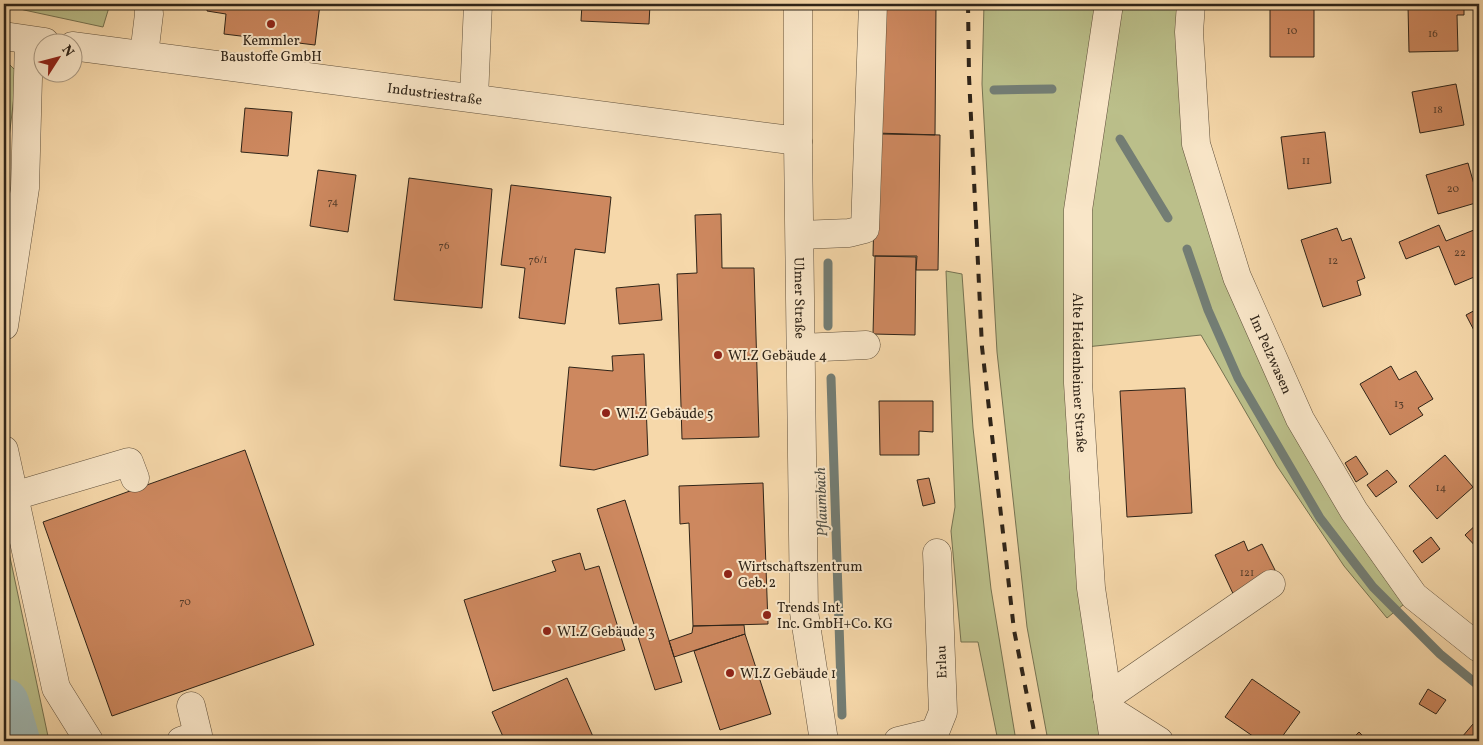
<svg xmlns="http://www.w3.org/2000/svg" width="1483" height="745" viewBox="0 0 1483 745" font-family="Vollkorn,serif">
<style>
.green{fill:#bbbf8a;stroke:#757251}
.lines{fill:none;stroke-linecap:round;stroke-linejoin:round}
.stream{stroke:#737d74;stroke-width:9}
.river{stroke:#a0b8b2;stroke-width:50}
.building{fill:#cd885f;stroke:#2f2418}
.minor-casing{stroke:#61513c;stroke-width:29}
.minor{stroke:#f9e6c8;stroke-width:28}
.rail{stroke:#2f2418;stroke-width:4;stroke-dasharray:9 9;stroke-linecap:butt}
.poi-dot{fill:#8f2418;stroke:#f9e6c8;stroke-width:2}
.labels{text-anchor:middle;stroke-width:4;stroke-linejoin:round;paint-order:stroke}
.number-label{font-size:11px;fill:#563d2a}
.poi-label{font-size:14px;fill:#2f2418;stroke:#f9e6c8;text-anchor:start}
.street-label{font-size:14px;fill:#2f2418;stroke:#f9e6c8}
.water-label{font-size:15px;font-style:italic;fill:#515046;stroke:#f9e6c8}
</style>
<rect width="100%" height="100%" fill="#f6d8aa"/>
<filter id="stains"><feTurbulence type="fractalNoise" baseFrequency=".004" numOctaves="4"/><feColorMatrix values="0 0 0 0 .2 0 0 0 0 .09 0 0 0 0 .02 0 0 0 .5 -.17"/></filter>
<radialGradient id="worn" r=".72"><stop offset=".6" stop-color="#630" stop-opacity="0"/><stop offset="1" stop-color="#630" stop-opacity=".3"/></radialGradient>
<!-- green -->
<path class="green" d="M 4,4 L 110,4 L 103,27 L 24,10 Z
M 984,4 L 1096,4 L 1075,137 L 1089,130 L 1109,4 L 1191,4 L 1196,144 L 1300,419 L 1414,596 L 1387,618 L 1344,566 L 1277,466 L 1201,335 L 1086,347 L 1113,741 L 1048,741 L 1027,627 L 997,352 L 982,84 Z
M 4,63 L 10,65 L 17,72 L 4,179 Z
M 946,271 L 962,274 L 973,428 L 991,589 L 1016,741 L 998,741 L 978,642 L 961,642 L 951,531 L 955,507 Z
M 4,529 L 49,741 L 4,741 Z"/>
<g class="lines">
<!-- stream -->
<path class="stream" d="M 994,90 L 1052,89
M 1120,139 L 1168,218
M 1187,249 L 1208,310 L 1238,378 L 1320,518 L 1373,587 L 1440,654 L 1479,686
M 828,326 L 828,263
M 831,378 L 842,715"/>
<!-- river -->
<path class="river" d="M 4,703 L 15,741"/>
</g>
<!-- building -->
<path class="building" d="M 208,4 L 320,4 L 315,45 L 224,34 L 226,14 L 207,11 Z
M 582,4 L 650,4 L 649,24 L 581,21 Z
M 882,4 L 936,5 L 935,135 L 882,134 Z
M 1270,4 L 1314,4 L 1314,57 L 1270,57 Z
M 1433,4 L 1464,4 L 1464,15 L 1457,15 L 1458,51 L 1409,52 L 1408,6 L 1433,5 Z
M 1456,84 L 1464,125 L 1420,133 L 1412,92 Z
M 245,108 L 292,112 L 288,156 L 241,152 Z
M 1325,132 L 1331,183 L 1288,189 L 1281,137 Z
M 876,133 L 940,135 L 938,270 L 916,270 L 917,256 L 873,256 Z
M 1468,163 L 1479,202 L 1438,214 L 1426,175 Z
M 318,170 L 356,175 L 348,232 L 310,226 Z
M 409,178 L 492,189 L 482,308 L 394,300 Z
M 511,185 L 611,197 L 605,253 L 575,249 L 565,324 L 519,318 L 525,268 L 501,265 Z
M 721,214 L 722,268 L 754,268 L 759,437 L 682,439 L 677,274 L 697,273 L 695,215 Z
M 1439,225 L 1446,241 L 1479,228 L 1479,275 L 1455,285 L 1439,246 L 1406,259 L 1399,242 Z
M 1337,228 L 1342,241 L 1351,238 L 1365,278 L 1357,281 L 1361,295 L 1323,307 L 1301,240 Z
M 875,256 L 916,257 L 915,335 L 873,334 Z
M 659,284 L 662,320 L 619,324 L 616,288 Z
M 1479,308 L 1479,340 L 1466,315 Z
M 644,354 L 648,455 L 594,470 L 560,466 L 569,367 L 613,371 L 612,356 Z
M 1391,366 L 1399,380 L 1416,371 L 1433,399 L 1418,408 L 1423,415 L 1390,435 L 1360,384 Z
M 1185,388 L 1192,513 L 1127,517 L 1120,391 Z
M 879,401 L 933,401 L 933,432 L 919,431 L 919,455 L 880,455 Z
M 245,450 L 314,645 L 112,716 L 43,522 Z
M 1445,455 L 1473,487 L 1437,519 L 1409,486 Z
M 1356,456 L 1368,474 L 1356,482 L 1345,463 Z
M 1387,470 L 1397,482 L 1376,497 L 1367,485 Z
M 929,478 L 935,503 L 923,506 L 917,480 Z
M 763,483 L 768,624 L 693,626 L 689,523 L 680,524 L 679,486 Z
M 625,500 L 682,682 L 655,690 L 597,509 Z
M 1479,522 L 1479,550 L 1465,535 Z
M 1431,537 L 1440,549 L 1422,563 L 1413,551 Z
M 1244,541 L 1248,551 L 1262,544 L 1275,570 L 1260,577 L 1236,600 L 1215,555 Z
M 580,553 L 585,570 L 599,566 L 625,650 L 493,691 L 464,600 L 556,571 L 552,561 Z
M 744,625 L 745,634 L 674,657 L 669,641 L 692,633 L 693,626 Z
M 745,634 L 771,714 L 720,730 L 694,651 Z
M 567,678 L 595,741 L 505,741 L 492,712 Z
M 1252,679 L 1300,712 L 1279,741 L 1260,741 L 1225,717 Z
M 1428,689 L 1446,700 L 1436,714 L 1419,704 Z
M 1473,724 L 1479,730 L 1479,741 L 1467,741 L 1462,737 Z
M 1359,732 L 1368,741 L 1350,741 Z"/>
<g class="lines">
<defs>
<g id="minor">
<path id="s1" d="M 798,4 L 798,141 L 804,612 L 824,741"/>
<path id="s2" d="M 1109,4 L 1078,210 L 1078,383 L 1091,588 L 1114,741"/>
<path id="s3" d="M 1191,4 L 1189,32 L 1196,144 L 1237,277 L 1300,419 L 1354,511 L 1414,596 L 1479,648"/>
<path d="M 4,36 L 45,42"/>
<path id="s4" d="M 72,46 L 798,141"/>
<path d="M 144,55 L 149,14 L 148,4"/>
<path d="M 474,98 L 478,4"/>
<path d="M 800,235 L 849,233 L 865,229 L 873,4"/>
<path d="M 4,326 L 25,188 L 29,41"/>
<path d="M 801,348 L 866,345"/>
<path d="M 4,450 L 56,688 L 89,741"/>
<path d="M 14,496 L 129,462 L 135,478"/>
<path d="M 1107,697 L 1271,584"/>
<path d="M 1110,710 L 1159,741"/>
<path d="M 181,741 L 198,735 L 191,706"/>
<path d="M 898,741 L 935,732 L 943,712 L 937,553"/>
</g>
</defs>
<!-- minor casing -->
<use href="#minor" class="minor-casing"/>
<!-- minor -->
<use href="#minor" class="minor"/>
<!-- rail -->
<path class="rail" d="M 968,4 L 969,76 L 982,347 L 1014,630 L 1036,741"/>
</g>
<!-- markers -->
<g class="poi-dot">
<circle cx="271" cy="24" r="5"/>
<circle cx="718" cy="355" r="5"/>
<circle cx="606" cy="413" r="5"/>
<circle cx="728" cy="574" r="5"/>
<circle cx="767" cy="615" r="5"/>
<circle cx="547" cy="631" r="5"/>
<circle cx="730" cy="673" r="5"/>
</g>
<g class="labels">
<!-- number labels -->
<g class="number-label">
<text x="1292" y="34">10</text>
<text x="1433" y="37">16</text>
<text x="1438" y="113">18</text>
<text x="1306" y="164">11</text>
<text x="1453" y="192">20</text>
<text x="333" y="205">74</text>
<text x="444" y="249">76</text>
<text x="1460" y="256">22</text>
<text x="538" y="263">76/1</text>
<text x="1333" y="264">12</text>
<text x="1399" y="407">13</text>
<text x="1441" y="491">14</text>
<text x="1247" y="576">121</text>
<text x="185" y="605">70</text>
</g>
<!-- poi labels -->
<g class="poi-label">
<text x="271" y="45" text-anchor="middle">Kemmler<tspan x="271" dy="16">Baustoffe GmbH</tspan></text>
<text x="728" y="360">WI.Z Gebäude 4</text>
<text x="616" y="418">WI.Z Gebäude 5</text>
<text x="738" y="571">Wirtschaftszentrum<tspan x="738" dy="16">Geb. 2</tspan></text>
<text x="777" y="612">Trends Int.<tspan x="777" dy="16">Inc. GmbH+Co. KG</tspan></text>
<text x="557" y="636">WI.Z Gebäude 3</text>
<text x="740" y="678">WI.Z Gebäude 1</text>
</g>
<!-- street labels -->
<g class="street-label">
<text dy="5" stroke="none"><textPath href="#s4" startOffset="366">Industriestraße</textPath></text>
<text dy="5" stroke="none"><textPath href="#s1" startOffset="294">Ulmer Straße</textPath></text>
<text dy="5" stroke="none"><textPath href="#s3" startOffset="364">Im Pelzwasen</textPath></text>
<text dy="5" stroke="none"><textPath href="#s2" startOffset="371">Alte Heidenheimer Straße</textPath></text>
<text transform="translate(941 662) rotate(-92)" y="5">Erlau</text>
</g>
<!-- water labels -->
<g class="water-label">
<text transform="translate(821 502) rotate(-92)" y="5">Pflaumbach</text>
</g>
</g>
<!-- margin -->
<rect width="1483" height="745" fill="none" stroke="#f6d8aa" stroke-width="20"/>
<rect x="5" y="5" width="1473" height="735" fill="none" stroke="#2f2418" stroke-width="2.5"/>
<rect x="10" y="10" width="1463" height="725" fill="none" stroke="#2f2418"/>
<!-- north arrow -->
<g transform="translate(58 58) rotate(54)"><circle r="24" fill="#f9e6c8" stroke="#a89882"/>
<path d="M0-4L9 19L0 12L-9 19Z" fill="#8f2418"/>
<text y="-8" font-size="14" font-weight="bold" text-anchor="middle" fill="#2f2418">N</text>
</g>
<rect width="100%" height="100%" filter="url(#stains)"/>
<rect width="100%" height="100%" fill="url(#worn)"/>
</svg>
